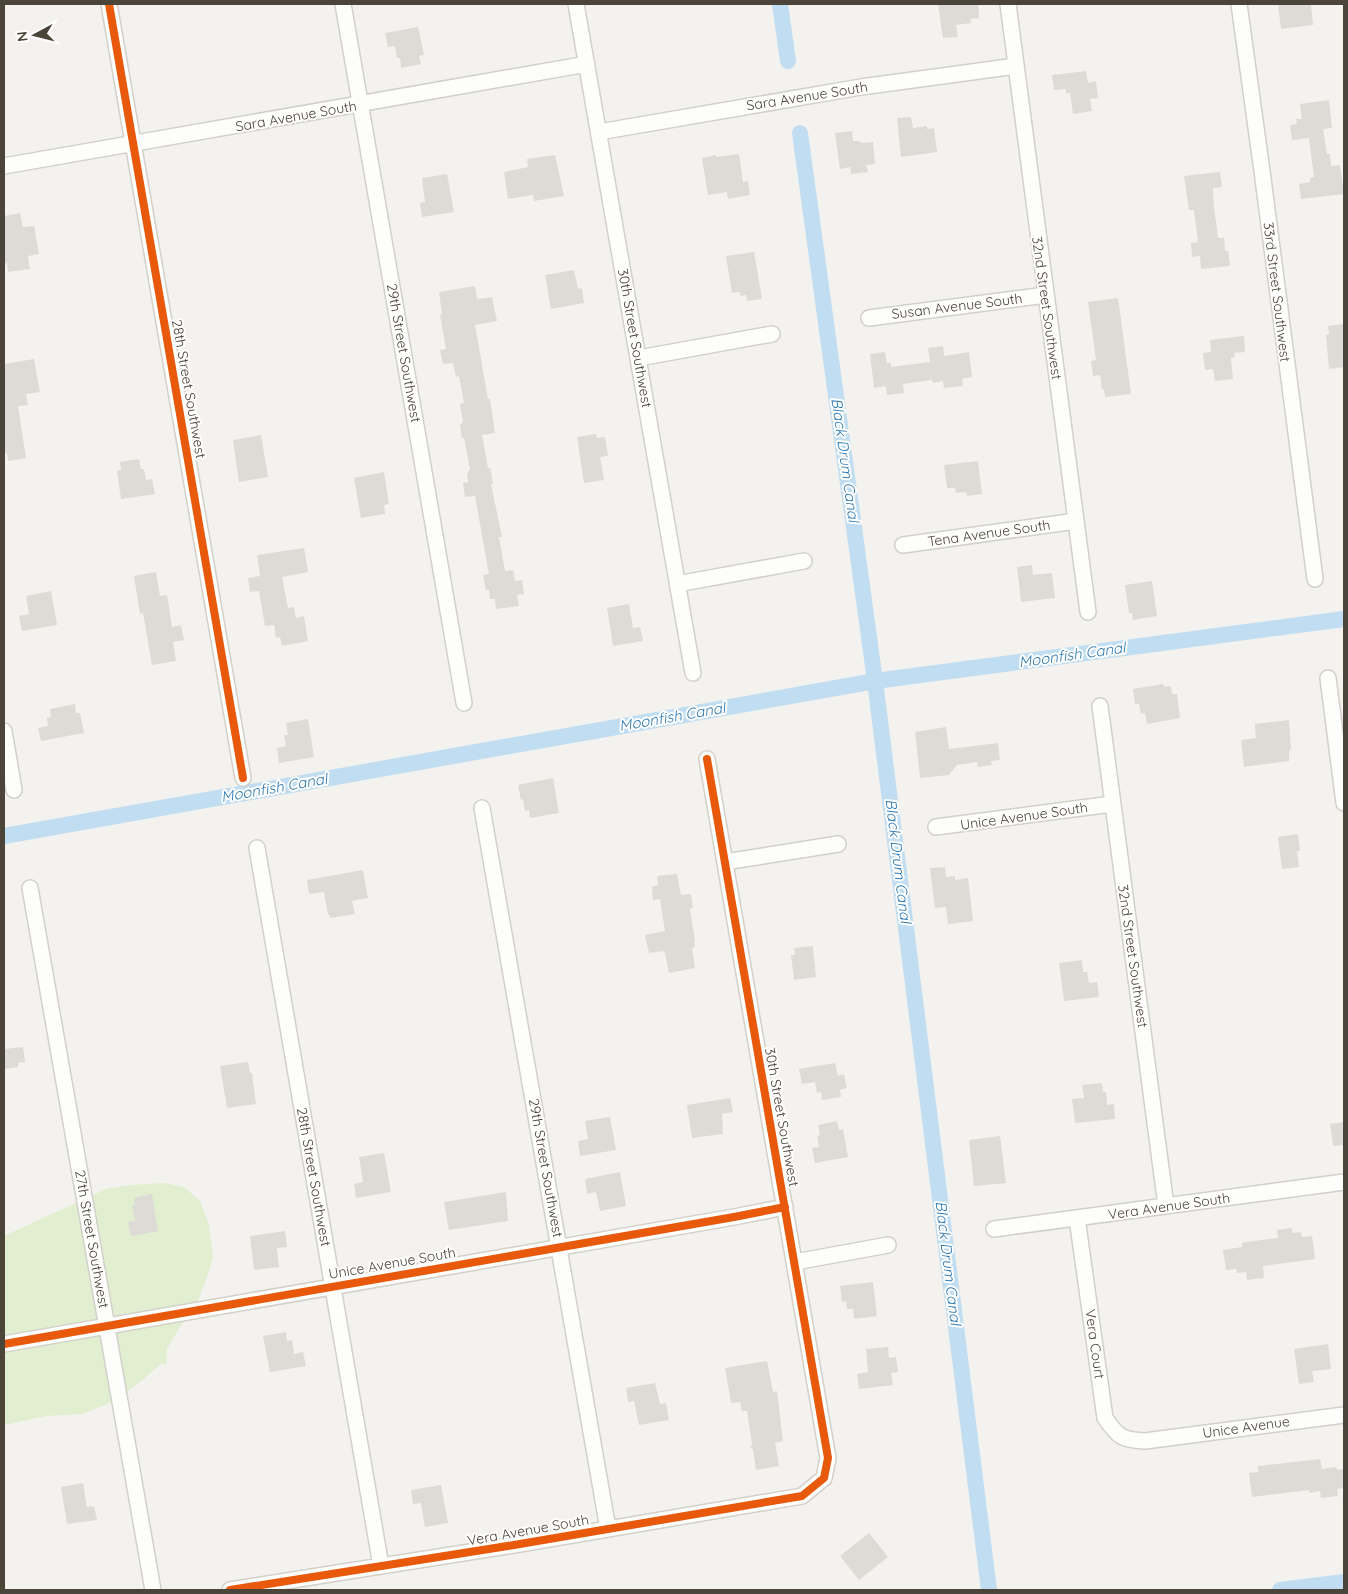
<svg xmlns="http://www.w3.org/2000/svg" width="1348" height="1594" viewBox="0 0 1348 1594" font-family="Quicksand,sans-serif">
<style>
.green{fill:#e1eecf}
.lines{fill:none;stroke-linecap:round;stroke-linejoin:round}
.canal{stroke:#c0ddf1;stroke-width:16}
.building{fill:#dedbd6}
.street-casing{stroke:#d2d0cb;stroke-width:18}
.street{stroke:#fdfdfc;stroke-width:15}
.cycleway-casing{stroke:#fff;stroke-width:11}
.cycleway{stroke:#e8590c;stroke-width:8}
.labels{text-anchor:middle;stroke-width:4;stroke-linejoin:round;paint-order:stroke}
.street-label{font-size:14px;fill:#4b4439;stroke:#fff}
.water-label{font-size:15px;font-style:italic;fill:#2e7ab2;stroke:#fff}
</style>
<rect width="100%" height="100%" fill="#f4f2ee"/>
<!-- green -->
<path class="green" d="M 164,1183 L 184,1187 L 200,1201 L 209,1225 L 213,1257 L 206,1280 L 196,1306 L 182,1324 L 167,1349 L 166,1365 L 161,1364 L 140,1382 L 114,1401 L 83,1414 L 46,1416 L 4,1425 L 4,1236 L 106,1189 L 130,1185 Z"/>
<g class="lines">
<!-- canal -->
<path class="canal" d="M 780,4 L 788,61
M 800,133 L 875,681 L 989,1590
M 4,836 L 875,681 L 1344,619
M 1280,1590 L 1344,1582"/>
</g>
<!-- building -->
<path class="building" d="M 938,4 L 978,4 L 979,18 L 970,19 L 971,23 L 956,25 L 958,37 L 943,38 Z
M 1278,4 L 1311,4 L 1313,25 L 1281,29 Z
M 418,27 L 424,55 L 419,56 L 421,64 L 401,68 L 400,58 L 397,58 L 395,46 L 388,47 L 385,33 Z
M 1086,71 L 1088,83 L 1096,81 L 1098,98 L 1090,99 L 1092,111 L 1073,114 L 1070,93 L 1066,93 L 1066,89 L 1054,90 L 1052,75 Z
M 1329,100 L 1332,128 L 1323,129 L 1327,154 L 1330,154 L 1331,166 L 1340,165 L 1344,194 L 1301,199 L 1299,184 L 1310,182 L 1310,178 L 1314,177 L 1309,138 L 1292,140 L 1290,125 L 1297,124 L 1296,119 L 1302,119 L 1300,104 Z
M 911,117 L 913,128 L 927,126 L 927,129 L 934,128 L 937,152 L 901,157 L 897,118 Z
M 852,131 L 853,141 L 860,141 L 861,143 L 873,142 L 875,164 L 866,165 L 868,172 L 851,174 L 850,167 L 840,169 L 835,133 Z
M 739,154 L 743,182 L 748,181 L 750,195 L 728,199 L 727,192 L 708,195 L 702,158 L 716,155 L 716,157 Z
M 555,155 L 564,196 L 534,201 L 533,195 L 508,199 L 504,172 L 528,167 L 527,159 Z
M 1220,172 L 1222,187 L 1213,188 L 1214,207 L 1218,238 L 1224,238 L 1225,251 L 1228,251 L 1230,266 L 1201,269 L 1200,256 L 1192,257 L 1191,243 L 1198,242 L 1194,210 L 1189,210 L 1184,176 Z
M 447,174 L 454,212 L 422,217 L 420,203 L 425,202 L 422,178 Z
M 20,213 L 23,227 L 34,226 L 39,254 L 28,256 L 30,269 L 8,272 L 7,263 L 4,264 L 4,216 Z
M 754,252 L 762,299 L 747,301 L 746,295 L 740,296 L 740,292 L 732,293 L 726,256 Z
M 574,270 L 578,289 L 582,288 L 584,303 L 551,309 L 545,275 Z
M 475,286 L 477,299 L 492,297 L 497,321 L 475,325 L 488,399 L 490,399 L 495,433 L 482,435 L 488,468 L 490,468 L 493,483 L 491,484 L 502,537 L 499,537 L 505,571 L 513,570 L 515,581 L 522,580 L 524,594 L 517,595 L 519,606 L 496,609 L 495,599 L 490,599 L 489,590 L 486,590 L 483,575 L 489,574 L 475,496 L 465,497 L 463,483 L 468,482 L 467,474 L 470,469 L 464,438 L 462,438 L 460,424 L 463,423 L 460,404 L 464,403 L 459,376 L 456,377 L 453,363 L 443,364 L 440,350 L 446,349 L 440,315 L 442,315 L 439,292 Z
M 1118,298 L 1131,394 L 1105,397 L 1104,389 L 1102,390 L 1100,375 L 1093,376 L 1091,361 L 1096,360 L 1088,302 Z
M 1344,324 L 1344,367 L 1329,369 L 1326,335 L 1329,334 L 1328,326 Z
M 1244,336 L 1245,352 L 1234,353 L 1235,357 L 1231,358 L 1233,379 L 1215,381 L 1213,369 L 1205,370 L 1203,353 L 1211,352 L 1210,340 Z
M 943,346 L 944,356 L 969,352 L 972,377 L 962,379 L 963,386 L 944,388 L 943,381 L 933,383 L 932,380 L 903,384 L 904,393 L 887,395 L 886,386 L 874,388 L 870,354 L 885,352 L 887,363 L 891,363 L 891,367 L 930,362 L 928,348 Z
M 34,359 L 40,392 L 26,394 L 28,405 L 18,406 L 26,458 L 8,461 L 7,453 L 4,454 L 4,364 Z
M 596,434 L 597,438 L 605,437 L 608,456 L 600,457 L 604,480 L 584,483 L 577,437 Z
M 261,435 L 268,477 L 239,482 L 233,440 Z
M 139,459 L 141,469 L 144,469 L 146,480 L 152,479 L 155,494 L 121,499 L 117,471 L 121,470 L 120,462 Z
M 978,461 L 982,494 L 967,496 L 966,492 L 956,493 L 955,488 L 947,488 L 944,465 Z
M 384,472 L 389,504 L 384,505 L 385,514 L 361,518 L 354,478 Z
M 304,548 L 308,572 L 282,577 L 288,608 L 294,607 L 296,618 L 304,616 L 308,641 L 282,646 L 280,637 L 276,638 L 274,625 L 265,626 L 259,591 L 250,592 L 248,578 L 260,576 L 257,555 Z
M 1032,565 L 1033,575 L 1052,573 L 1055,598 L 1021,602 L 1017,567 Z
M 156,572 L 160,596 L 167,595 L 172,627 L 181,625 L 184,640 L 173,642 L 176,661 L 152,665 L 143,613 L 140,614 L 134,576 Z
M 1152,581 L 1157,616 L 1133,620 L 1132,613 L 1129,613 L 1125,585 Z
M 51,591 L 57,625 L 22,631 L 19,616 L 29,614 L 26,596 Z
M 629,604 L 633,628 L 640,627 L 643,641 L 613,646 L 607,608 Z
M 1163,684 L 1164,687 L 1171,686 L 1172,694 L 1177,694 L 1180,718 L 1147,724 L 1145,713 L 1141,714 L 1139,704 L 1135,704 L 1133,689 Z
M 75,704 L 76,713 L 80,713 L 84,733 L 41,741 L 38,728 L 48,726 L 47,718 L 51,717 L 50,709 Z
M 308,719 L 314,757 L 279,763 L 277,748 L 286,746 L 284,735 L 288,735 L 286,723 Z
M 1289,720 L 1291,750 L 1289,750 L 1289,761 L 1244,767 L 1241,740 L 1256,738 L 1255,724 Z
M 946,727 L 949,749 L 998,743 L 1000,760 L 991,761 L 992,765 L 978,767 L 977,762 L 957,765 L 949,775 L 920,778 L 915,732 Z
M 553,778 L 559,813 L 530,818 L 529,810 L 525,811 L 523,799 L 521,800 L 518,785 Z
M 1298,834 L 1300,851 L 1297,851 L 1299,867 L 1282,869 L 1278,837 Z
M 945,867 L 946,877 L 955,876 L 955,880 L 968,878 L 973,921 L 948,924 L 946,907 L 935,908 L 930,868 Z
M 363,870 L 368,898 L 352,901 L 355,914 L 330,918 L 329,914 L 328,915 L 324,892 L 309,894 L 307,880 Z
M 677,874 L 681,895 L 691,894 L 693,908 L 690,909 L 695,941 L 694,942 L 695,947 L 692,948 L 695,968 L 669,973 L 665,952 L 664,953 L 663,951 L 649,953 L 645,935 L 665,931 L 660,899 L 653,900 L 652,887 L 658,885 L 657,876 Z
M 813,946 L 816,977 L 794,980 L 791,955 L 795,955 L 794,948 Z
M 1082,960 L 1083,972 L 1087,972 L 1089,983 L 1097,982 L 1099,997 L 1064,1001 L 1059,963 Z
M 23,1047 L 25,1062 L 18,1063 L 18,1067 L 4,1069 L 4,1049 Z
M 248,1062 L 250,1073 L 252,1073 L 256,1104 L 227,1108 L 220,1066 Z
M 835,1063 L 838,1076 L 844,1074 L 847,1088 L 840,1090 L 841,1097 L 822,1100 L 821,1092 L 817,1093 L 815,1082 L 802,1084 L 799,1069 Z
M 1102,1083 L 1103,1092 L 1106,1092 L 1107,1105 L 1114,1104 L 1115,1119 L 1075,1123 L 1072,1099 L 1084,1098 L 1082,1085 Z
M 730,1098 L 733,1112 L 722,1114 L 723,1134 L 692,1138 L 687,1105 Z
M 610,1117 L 616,1150 L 580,1156 L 578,1141 L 588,1139 L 585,1121 Z
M 837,1121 L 839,1130 L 843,1129 L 848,1157 L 815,1163 L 812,1148 L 819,1147 L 817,1136 L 820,1135 L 818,1125 Z
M 1344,1122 L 1344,1145 L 1333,1146 L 1330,1124 Z
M 1000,1136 L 1006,1183 L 974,1186 L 969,1140 Z
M 384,1153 L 391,1192 L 356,1198 L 354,1184 L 363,1182 L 359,1157 Z
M 620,1172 L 626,1206 L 600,1211 L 596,1192 L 587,1194 L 585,1179 Z
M 506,1192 L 508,1221 L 449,1230 L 444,1202 Z
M 152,1194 L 158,1231 L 131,1236 L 128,1222 L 135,1221 L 132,1206 L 135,1205 L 134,1198 Z
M 1292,1228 L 1292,1233 L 1301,1232 L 1302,1237 L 1312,1236 L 1315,1259 L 1263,1266 L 1264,1278 L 1247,1280 L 1246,1272 L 1237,1273 L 1236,1269 L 1226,1270 L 1223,1250 L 1242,1247 L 1242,1243 L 1246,1242 L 1278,1238 L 1277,1230 Z
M 285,1231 L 287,1247 L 277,1248 L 279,1267 L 254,1270 L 250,1236 Z
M 873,1282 L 877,1316 L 854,1319 L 853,1309 L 847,1309 L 846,1301 L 842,1302 L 840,1286 Z
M 286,1332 L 287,1341 L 292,1340 L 294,1354 L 303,1352 L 306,1366 L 270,1372 L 263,1336 Z
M 1328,1344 L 1331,1369 L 1312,1371 L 1314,1382 L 1299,1384 L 1294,1349 Z
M 888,1347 L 889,1358 L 896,1357 L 898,1372 L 891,1373 L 893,1385 L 859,1389 L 857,1374 L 868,1372 L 866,1349 Z
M 767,1361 L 773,1392 L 777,1391 L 783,1441 L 775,1443 L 779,1466 L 756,1470 L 753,1450 L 750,1447 L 752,1444 L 747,1411 L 742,1411 L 740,1402 L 731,1403 L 725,1368 Z
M 655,1383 L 660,1404 L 666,1403 L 669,1420 L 639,1425 L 634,1401 L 628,1402 L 626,1388 Z
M 1320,1459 L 1322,1469 L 1336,1467 L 1337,1470 L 1344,1469 L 1344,1488 L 1337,1489 L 1338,1496 L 1321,1498 L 1320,1491 L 1309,1493 L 1309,1490 L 1252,1497 L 1249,1473 L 1258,1472 L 1258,1466 Z
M 83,1483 L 87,1507 L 94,1506 L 97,1520 L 67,1524 L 61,1487 Z
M 441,1485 L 448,1523 L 425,1527 L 421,1503 L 413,1504 L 411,1490 Z
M 869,1533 L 888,1557 L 859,1580 L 840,1556 Z"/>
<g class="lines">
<defs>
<path id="street" d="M 109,4 L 243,778
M 343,4 L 464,703
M 576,4 L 693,673
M 1008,4 L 1088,612
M 1239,4 L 1262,171 L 1315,579
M 599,132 L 861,87 L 1016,66
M 4,166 L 587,64
M 869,318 L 1046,295
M 639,358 L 772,334
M 903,545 L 1076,521
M 677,584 L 804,561
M 1328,678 L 1344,803
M 1100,706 L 1166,1206
M 4,731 L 14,790
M 482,808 L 608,1529
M 936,827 L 1112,804
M 257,848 L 381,1566
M 725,862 L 838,844
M 30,888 L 153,1590
M 1077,1218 L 1105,1418 C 1118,1437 1122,1440 1145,1441 L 1344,1415
M 994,1229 L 1344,1182
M 795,1262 L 888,1245
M 4,1344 L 734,1217 L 785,1207
M 230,1590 L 514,1545 L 802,1496 L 824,1478 L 828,1458 L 707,759"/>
</defs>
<!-- street casing -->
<use href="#street" class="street-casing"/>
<!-- street -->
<use href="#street" class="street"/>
<defs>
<path id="cycleway" d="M 109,4 L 243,778
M 4,1344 L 734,1217 L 785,1207
M 230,1590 L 514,1545 L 802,1496 L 824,1478 L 828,1458 L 707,759"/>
</defs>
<!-- cycleway casing -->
<use href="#cycleway" class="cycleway-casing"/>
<!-- cycleway -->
<use href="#cycleway" class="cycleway"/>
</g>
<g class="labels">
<!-- street labels -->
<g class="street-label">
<text transform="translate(807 96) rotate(-9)" y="5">Sara Avenue South</text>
<text transform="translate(296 116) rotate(-10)" y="5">Sara Avenue South</text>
<text transform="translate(1277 292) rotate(83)" y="5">33rd Street Southwest</text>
<text transform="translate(957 306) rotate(-7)" y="5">Susan Avenue South</text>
<text transform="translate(1047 308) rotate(82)" y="5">32nd Street Southwest</text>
<text transform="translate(635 338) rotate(80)" y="5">30th Street Southwest</text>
<text transform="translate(404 353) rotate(80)" y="5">29th Street Southwest</text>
<text transform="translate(189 389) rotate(80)" y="5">28th Street Southwest</text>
<text transform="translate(989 533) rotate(-8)" y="5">Tena Avenue South</text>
<text transform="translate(1024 816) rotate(-8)" y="5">Unice Avenue South</text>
<text transform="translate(1133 956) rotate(82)" y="5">32nd Street Southwest</text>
<text transform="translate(782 1117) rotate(80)" y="5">30th Street Southwest</text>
<text transform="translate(546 1168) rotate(80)" y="5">29th Street Southwest</text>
<text transform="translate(314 1177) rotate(80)" y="5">28th Street Southwest</text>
<text transform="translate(1169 1206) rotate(-8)" y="5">Vera Avenue South</text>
<text transform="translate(92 1239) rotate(80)" y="5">27th Street Southwest</text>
<text transform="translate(392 1263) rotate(-10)" y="5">Unice Avenue South</text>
<text transform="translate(1095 1344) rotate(82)" y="5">Vera Court</text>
<text transform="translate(1246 1427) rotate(-8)" y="5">Unice Avenue</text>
<text transform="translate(528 1530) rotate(-10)" y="5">Vera Avenue South</text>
</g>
<!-- water labels -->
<g class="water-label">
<text transform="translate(845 460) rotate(82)" y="5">Black Drum Canal</text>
<text transform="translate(1072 655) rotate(-8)" y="5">Moonfish Canal</text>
<text transform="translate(672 717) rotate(-10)" y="5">Moonfish Canal</text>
<text transform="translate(274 788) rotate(-10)" y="5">Moonfish Canal</text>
<text transform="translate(898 861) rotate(83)" y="5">Black Drum Canal</text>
<text transform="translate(948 1263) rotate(83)" y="5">Black Drum Canal</text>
</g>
</g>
<!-- border -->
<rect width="1348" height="1594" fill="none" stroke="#4b4439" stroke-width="10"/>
<!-- north arrow -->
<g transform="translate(35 35) rotate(263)" stroke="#ffffff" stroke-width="4" paint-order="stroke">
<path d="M0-4L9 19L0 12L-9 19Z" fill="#4b4439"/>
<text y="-8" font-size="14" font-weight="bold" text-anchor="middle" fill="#4b4439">N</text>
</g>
</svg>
